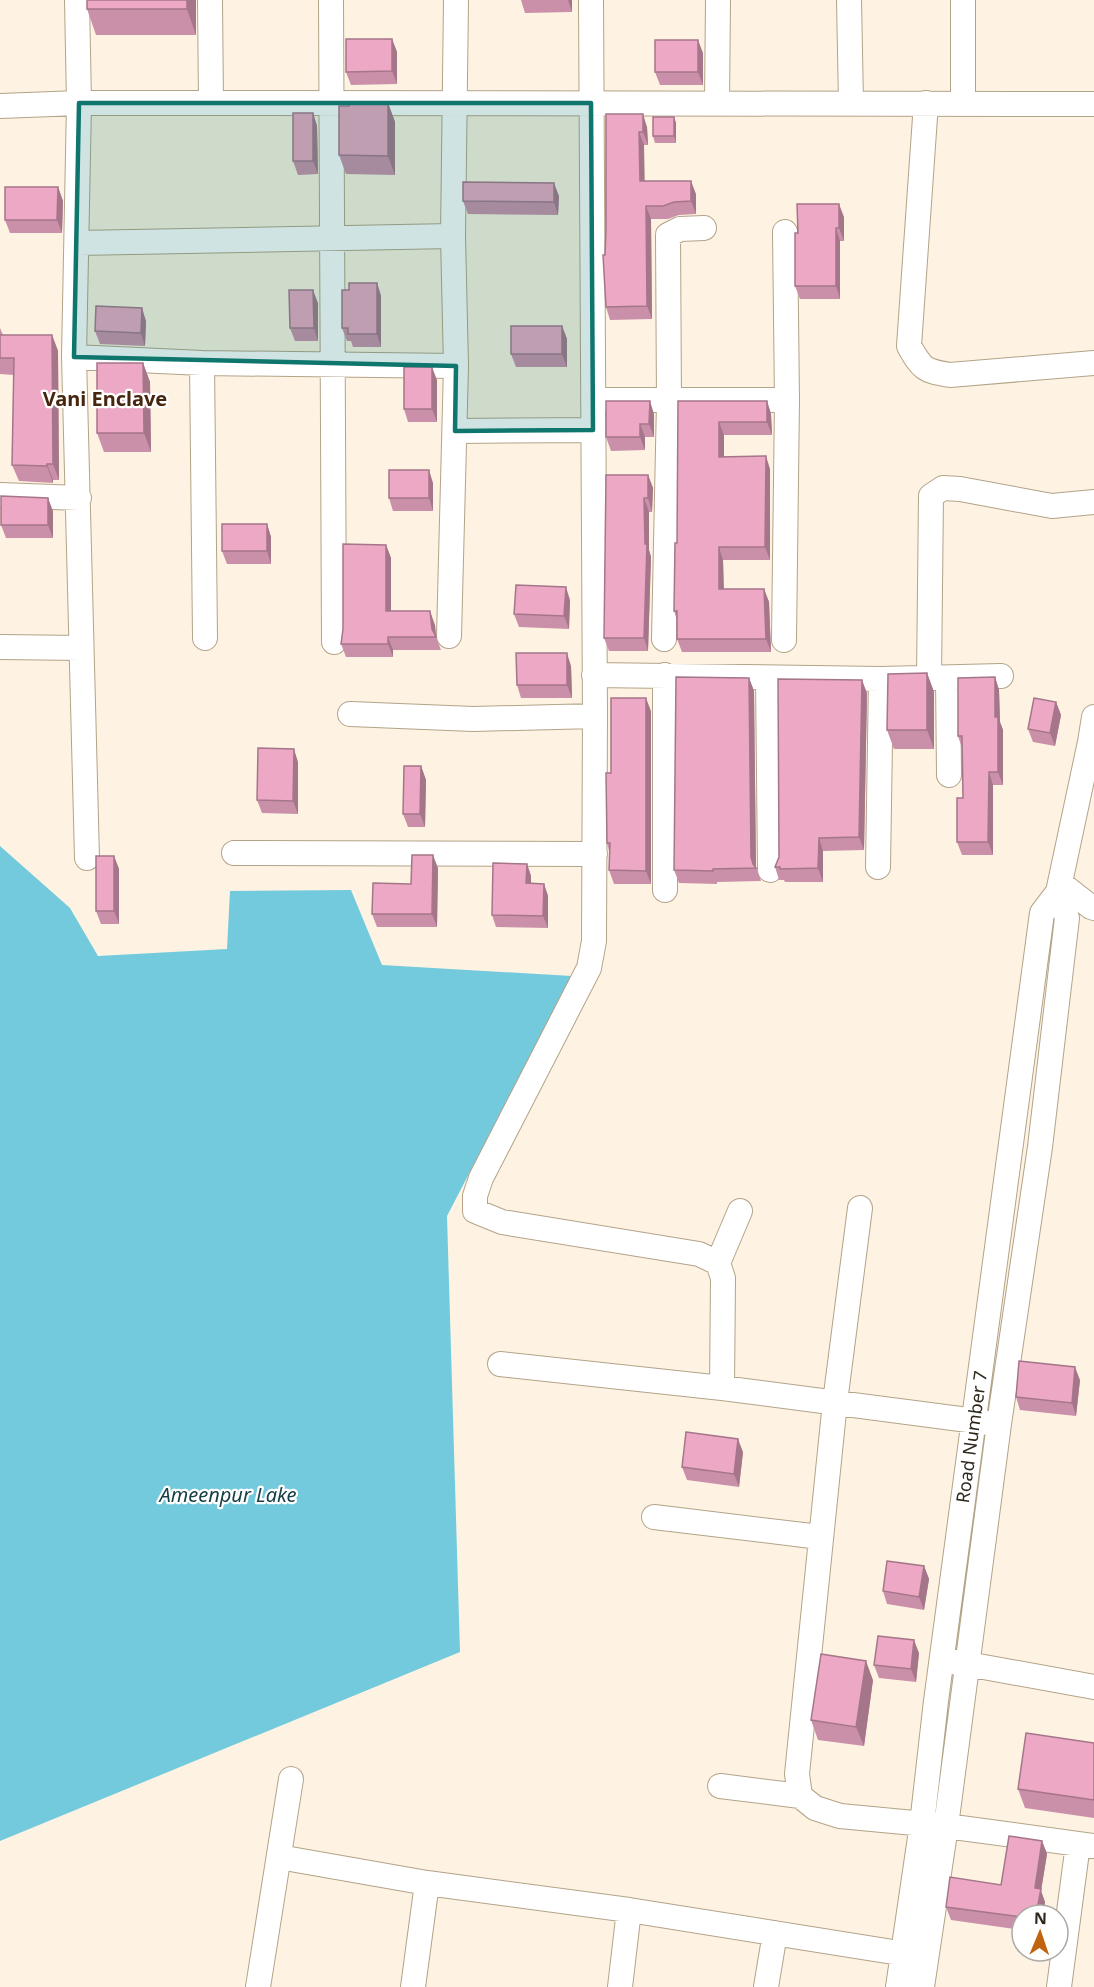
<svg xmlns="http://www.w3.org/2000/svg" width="1094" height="1987" viewBox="0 0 1094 1987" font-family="'Noto Sans',sans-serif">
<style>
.water{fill:#73cadd}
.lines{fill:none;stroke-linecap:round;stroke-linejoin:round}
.minor-casing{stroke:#b3a388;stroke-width:26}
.minor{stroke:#fff;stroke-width:24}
.wall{fill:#cb90a9}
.shaded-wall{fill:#a57689}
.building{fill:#eca8c4;stroke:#a57689;stroke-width:1.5}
.marked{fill:#0f766e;fill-opacity:0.2;stroke:#0f766e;stroke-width:4.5;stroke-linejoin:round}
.labels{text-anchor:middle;stroke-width:4.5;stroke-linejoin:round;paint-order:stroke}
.street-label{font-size:18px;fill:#2e271c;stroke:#fff}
.neighbourhood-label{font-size:20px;font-weight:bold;fill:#46260e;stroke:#fff}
.water-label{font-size:20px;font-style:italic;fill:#174048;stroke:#fff}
</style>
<rect width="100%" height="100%" fill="#fef3e2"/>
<!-- water -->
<path class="water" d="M 0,846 L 70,908 L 98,956 L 227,949 L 230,891 L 351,890 L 382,965 L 572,976 L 447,1216 L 460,1652 L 0,1841 Z"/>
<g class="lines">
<defs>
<path id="minor" d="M 77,0 L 79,103 L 74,357 L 87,858
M 210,0 L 211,103
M 331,0 L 334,642
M 591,0 L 595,716 L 594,941 L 589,968 L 481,1178 L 475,1196 L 475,1211 L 502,1222 L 699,1254 L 718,1263 L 723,1278 L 722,1388
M 849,0 L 851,103
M 717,103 L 718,0
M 926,103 L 909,346 C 922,369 924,371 950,375 L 1094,363
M 963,104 L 963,0
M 0,106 L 79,103 L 211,103 L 1094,104
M 77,243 L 453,236
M 74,357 L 202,363 L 456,366
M 202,363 L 205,638
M 593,400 L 787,400
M 455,431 L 593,430
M 0,495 L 79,498
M 449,636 L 456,366 L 453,236 L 456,0
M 664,639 L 669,401 L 668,235 L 680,229 L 704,228
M 784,640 L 787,400 L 785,232
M 0,647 L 81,648
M 594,675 L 881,679 L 1001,676
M 665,675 L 665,890
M 768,678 L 770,870
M 948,678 L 949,775
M 929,679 L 931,496 L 943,488 L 960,489 L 1052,506 L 1094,502
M 350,714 L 473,719 L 595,716
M 234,853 L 595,854
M 878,867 L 881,679
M 1060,883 L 1091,907 L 1094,908
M 860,1208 L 835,1402 L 797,1774 L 800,1796 L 815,1808 L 840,1816 L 946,1826 L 1094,1846
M 718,1263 L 740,1211
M 500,1364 L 722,1388 L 991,1423
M 654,1517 L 820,1537
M 951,1661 L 1094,1687
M 720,1786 L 800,1796
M 279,1857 L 427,1883 L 629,1910 L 918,1956
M 258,1987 L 291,1779
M 413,1987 L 427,1883
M 620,1987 L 629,1910
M 766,1987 L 775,1933
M 898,1987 L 922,1824 L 936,1701 L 1042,913 L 1058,892 L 1090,742 L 1094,717
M 922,1987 L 946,1826 L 999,1424 L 1040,1147 L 1067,918 L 1058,892
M 1059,1987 L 1078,1844"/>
</defs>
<!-- minor casing -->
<use href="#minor" class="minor-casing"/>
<!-- minor -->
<use href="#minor" class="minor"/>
</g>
<!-- wall -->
<path class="wall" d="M 87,0 L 196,0 L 196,35 L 96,35 L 87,9 Z
M 521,0 L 572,0 L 572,12 L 525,13 Z
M 392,39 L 397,52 L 397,84 L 351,85 L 346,72 Z
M 703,53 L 703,85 L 660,85 L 655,72 Z
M 388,103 L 395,122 L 395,175 L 346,174 L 339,155 L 349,106 Z
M 313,113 L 317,126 L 318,174 L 298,175 L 293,161 Z
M 606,114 L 647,127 L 648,145 L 644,145 L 644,181 L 696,194 L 696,214 L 679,215 L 668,219 L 651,219 L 652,319 L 610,320 L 606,307 L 605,255 Z
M 674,117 L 676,123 L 676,143 L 655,143 L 653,136 Z
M 58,187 L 63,201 L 62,233 L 10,233 L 5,220 Z
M 559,196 L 558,215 L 468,214 L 463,201 Z
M 844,217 L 844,241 L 840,241 L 840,299 L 800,299 L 795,286 L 798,233 Z
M 377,283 L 381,296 L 381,347 L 353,347 L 351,341 L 347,341 L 342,328 L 349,290 Z
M 318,303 L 318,341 L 295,341 L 290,328 Z
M 146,321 L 145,346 L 100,344 L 95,331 Z
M 562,326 L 567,339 L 567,367 L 516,367 L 511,354 Z
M 0,328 L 3,335 L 52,335 L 58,351 L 59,480 L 53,480 L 53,483 L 19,481 L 12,465 L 14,375 L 0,374 Z
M 143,363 L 150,382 L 151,452 L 104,452 L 97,433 Z
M 437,380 L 437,422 L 408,422 L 404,409 Z
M 678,401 L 767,401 L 771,414 L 772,435 L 724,435 L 724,457 L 770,469 L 770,560 L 723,560 L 724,589 L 764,589 L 769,602 L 771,652 L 682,652 L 677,639 L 677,620 L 674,611 L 677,543 Z
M 654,414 L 654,437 L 645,437 L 645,450 L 611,451 L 606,437 Z
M 648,475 L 653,488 L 652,512 L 649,512 L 649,550 L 651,557 L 648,651 L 609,651 L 604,638 Z
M 433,483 L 433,511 L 393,511 L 389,498 Z
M 53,511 L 53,538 L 6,538 L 1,525 Z
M 267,524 L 271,537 L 271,564 L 227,564 L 222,551 Z
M 386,545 L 391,558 L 391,611 L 435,625 L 436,637 L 441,650 L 393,650 L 393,657 L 346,657 L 341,644 Z
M 570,600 L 569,629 L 519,627 L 514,614 Z
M 571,666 L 572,698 L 521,698 L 517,685 Z
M 927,673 L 934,692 L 934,749 L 894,749 L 887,730 Z
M 995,677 L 999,690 L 1000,722 L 1003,730 L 1003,785 L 993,785 L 993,855 L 962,855 L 957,842 L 963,798 L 962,748 L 958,736 Z
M 749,678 L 754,691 L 756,867 L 761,881 L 717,882 L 717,884 L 679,883 L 674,870 Z
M 867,693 L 864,850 L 823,851 L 823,882 L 785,882 L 784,880 L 779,880 L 775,867 Z
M 1056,702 L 1061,715 L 1055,746 L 1033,742 L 1028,729 Z
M 651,711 L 651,884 L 614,884 L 609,870 L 609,851 L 607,843 L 611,773 Z
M 298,762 L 298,814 L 262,813 L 257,800 Z
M 421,766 L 426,780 L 425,827 L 408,827 L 403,814 Z
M 114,856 L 119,869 L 119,924 L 101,924 L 96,911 Z
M 527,864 L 531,876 L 531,883 L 544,884 L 548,896 L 548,928 L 496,927 L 492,915 Z
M 438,868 L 437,927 L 377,927 L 372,914 L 411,884 Z
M 1080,1380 L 1076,1416 L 1020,1410 L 1016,1397 Z
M 743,1452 L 739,1487 L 687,1480 L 682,1467 Z
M 924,1566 L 929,1579 L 924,1610 L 887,1604 L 883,1591 Z
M 919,1653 L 916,1682 L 879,1678 L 874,1665 Z
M 873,1680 L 864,1746 L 818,1740 L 811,1720 Z
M 1094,1743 L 1094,1818 L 1025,1808 L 1018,1789 Z
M 1042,1841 L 1047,1854 L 1041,1891 L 1045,1902 L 1043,1915 L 1022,1915 L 1022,1930 L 951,1920 L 946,1907 L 1001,1885 Z"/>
<!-- shaded-wall -->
<path class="shaded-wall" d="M 187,0 L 196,0 L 196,35 L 187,9 Z
M 568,0 L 572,0 L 572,12 Z
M 392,39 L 397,52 L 397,84 L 392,71 Z
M 698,40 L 703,53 L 703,85 L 698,72 Z
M 388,103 L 395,122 L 395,175 L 388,156 Z
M 313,113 L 317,126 L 318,174 L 313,161 Z
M 643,114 L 647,127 L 648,145 L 643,132 Z
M 674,117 L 676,123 L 676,143 L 674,136 Z
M 639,132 L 644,145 L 645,194 L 640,181 Z
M 691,181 L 696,194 L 696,214 L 691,201 Z
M 554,183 L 559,196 L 558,215 L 554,202 Z
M 58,187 L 63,201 L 62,233 L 57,220 Z
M 839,204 L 844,217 L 844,241 L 839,228 Z
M 646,206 L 651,219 L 652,319 L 647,306 Z
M 836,228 L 840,241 L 840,299 L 836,286 Z
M 377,283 L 381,296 L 381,347 L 377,334 Z
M 313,290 L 318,303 L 318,341 L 314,328 Z
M 142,308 L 146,321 L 145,346 L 141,333 Z
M 562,326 L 567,339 L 567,367 L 562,354 Z
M 52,335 L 58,351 L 59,480 L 53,464 Z
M 143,363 L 150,382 L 151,452 L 144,433 Z
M 432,367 L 437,380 L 437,422 L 432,409 Z
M 650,401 L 654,414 L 654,437 L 649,424 Z
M 767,401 L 771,414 L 772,435 L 767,422 Z
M 719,422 L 724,435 L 724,470 L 719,457 Z
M 640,424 L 645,437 L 645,450 L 640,437 Z
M 766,456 L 770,469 L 770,560 L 765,547 Z
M 47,464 L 53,480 L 53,483 L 47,466 Z
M 429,470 L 433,483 L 433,511 L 429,498 Z
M 648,475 L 653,488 L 652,512 L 648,498 Z
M 48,498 L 53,511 L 53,538 L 48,525 Z
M 644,498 L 649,512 L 649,550 L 651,557 L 648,651 L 644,638 L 645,544 Z
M 267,524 L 271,537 L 271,564 L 267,551 Z
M 386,545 L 391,558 L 391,624 L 386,611 Z
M 719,547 L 723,560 L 724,602 L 719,589 Z
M 566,587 L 570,600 L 569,629 L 564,616 Z
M 764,589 L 769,602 L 771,652 L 766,639 Z
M 430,611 L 435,625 L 436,637 L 432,629 Z
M 388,637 L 393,650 L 393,657 L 388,644 Z
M 567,653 L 571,666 L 572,698 L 567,685 Z
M 927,673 L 934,692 L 934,749 L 927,730 Z
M 995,677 L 999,690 L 1000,722 L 1003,730 L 1003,785 L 998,772 L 995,717 Z
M 749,678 L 754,691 L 756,868 L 755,868 L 751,857 Z
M 862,680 L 867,693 L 864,850 L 859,837 Z
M 646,698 L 651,711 L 651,884 L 646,871 Z
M 1056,702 L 1061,715 L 1055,746 L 1050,733 Z
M 294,749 L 298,762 L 298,814 L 293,801 Z
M 421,766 L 426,780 L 425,827 L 420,814 Z
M 989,772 L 993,785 L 993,855 L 988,842 Z
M 819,838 L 823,851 L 823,882 L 818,868 Z
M 433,855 L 438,868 L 437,927 L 432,914 Z
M 114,856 L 119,869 L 119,924 L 114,911 Z
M 527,864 L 531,876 L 531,895 L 526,883 Z
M 544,884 L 548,896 L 548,928 L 543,916 Z
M 1075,1367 L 1080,1380 L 1076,1416 L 1072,1403 Z
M 738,1439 L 743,1452 L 739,1487 L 734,1474 Z
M 924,1566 L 929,1579 L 924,1610 L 919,1597 Z
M 914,1640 L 919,1653 L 916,1682 L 911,1669 Z
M 866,1661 L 873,1680 L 864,1746 L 856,1727 Z
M 1042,1841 L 1047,1854 L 1041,1891 L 1045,1902 L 1043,1915 L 1036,1915 L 1035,1888 Z"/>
<!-- building -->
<path class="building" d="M 87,0 L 187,0 L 187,9 L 87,9 Z
M 346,39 L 392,39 L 392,71 L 346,72 Z
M 655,40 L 698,40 L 698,72 L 655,72 Z
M 349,103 L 388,103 L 388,156 L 339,155 L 339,106 L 349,106 Z
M 293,113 L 313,113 L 313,161 L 293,161 Z
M 606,114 L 643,114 L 643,132 L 639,132 L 640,181 L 691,181 L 691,201 L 674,202 L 663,206 L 646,206 L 647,306 L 606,307 L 603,255 L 605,255 L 606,229 Z
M 653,117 L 674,117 L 674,136 L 653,136 Z
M 463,182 L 554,183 L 554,202 L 463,201 Z
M 5,187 L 58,187 L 57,220 L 5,220 Z
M 797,204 L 839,204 L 839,228 L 836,228 L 836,286 L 795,286 L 795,233 L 798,233 Z
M 349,283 L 377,283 L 377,334 L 348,334 L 348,328 L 342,328 L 342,290 L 349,290 Z
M 289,290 L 313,290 L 314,328 L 290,328 Z
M 96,306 L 142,308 L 141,333 L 95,331 Z
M 511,326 L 562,326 L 562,354 L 511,354 Z
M 0,335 L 52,335 L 53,464 L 47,464 L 47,466 L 12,465 L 14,358 L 0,358 Z
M 97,363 L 143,363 L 144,433 L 97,433 Z
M 404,367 L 432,367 L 432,409 L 404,409 Z
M 606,401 L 650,401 L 649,424 L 640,424 L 640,437 L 606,437 Z
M 678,401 L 767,401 L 767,422 L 719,422 L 719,457 L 766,456 L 765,547 L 719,547 L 719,589 L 764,589 L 766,639 L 677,639 L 677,611 L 674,611 L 675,543 L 677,543 Z
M 389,470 L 429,470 L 429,498 L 389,498 Z
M 606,475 L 648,475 L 648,498 L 644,498 L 645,544 L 647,544 L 644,638 L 604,638 Z
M 1,496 L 48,498 L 48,525 L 1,525 Z
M 222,524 L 267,524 L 267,551 L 222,551 Z
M 343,544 L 386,545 L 386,611 L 430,611 L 432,629 L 436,637 L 388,637 L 388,644 L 341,644 L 343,629 Z
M 516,585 L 566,587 L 564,616 L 514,614 Z
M 516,653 L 567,653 L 567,685 L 517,685 Z
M 927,673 L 927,730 L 887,730 L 888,674 Z
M 676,677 L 749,678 L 751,857 L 753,864 L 756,868 L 713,869 L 713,871 L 674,870 Z
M 995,677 L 995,717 L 998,717 L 998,772 L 989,772 L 988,842 L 957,842 L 957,798 L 963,798 L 962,736 L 958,736 L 958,678 Z
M 778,679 L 862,680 L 859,837 L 819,838 L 818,868 L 780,869 L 780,867 L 775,867 L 779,857 Z
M 611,698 L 646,698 L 646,871 L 609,870 L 610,843 L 607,843 L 606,773 L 611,773 Z
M 1034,698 L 1056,702 L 1050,733 L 1028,729 Z
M 258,748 L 294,749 L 293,801 L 257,800 Z
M 404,766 L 421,766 L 420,814 L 403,814 Z
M 412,855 L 433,855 L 432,914 L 372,914 L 373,883 L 411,884 Z
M 96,856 L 114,856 L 114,911 L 96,911 Z
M 493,863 L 527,864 L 526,883 L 544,884 L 543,916 L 492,915 Z
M 1019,1361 L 1075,1367 L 1072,1403 L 1016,1397 Z
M 686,1432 L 738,1439 L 734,1474 L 682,1467 Z
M 887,1561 L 924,1566 L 919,1597 L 883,1591 Z
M 878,1636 L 914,1640 L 911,1669 L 874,1665 Z
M 821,1654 L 866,1661 L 856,1727 L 811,1720 Z
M 1026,1733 L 1094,1743 L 1094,1800 L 1018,1789 Z
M 1009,1836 L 1042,1841 L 1035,1888 L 1041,1889 L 1036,1915 L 1022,1915 L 1022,1917 L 946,1907 L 950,1877 L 1001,1885 Z"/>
<!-- marked area -->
<path class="marked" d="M 79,103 L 591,103 L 593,430 L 455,431 L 456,366 L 74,357 Z"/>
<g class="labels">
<!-- street labels -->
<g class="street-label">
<text transform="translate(972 1437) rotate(-82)" y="6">Road Number 7</text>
</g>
<!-- neighbourhood labels -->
<g class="neighbourhood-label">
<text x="105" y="406">Vani Enclave</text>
</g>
<!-- water labels -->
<g class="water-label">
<text x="228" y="1502">Ameenpur Lake</text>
</g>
</g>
<!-- north arrow -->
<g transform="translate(1040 1933) rotate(2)"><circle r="28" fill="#ffffff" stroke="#aba9a4" stroke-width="1.5"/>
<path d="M0-4.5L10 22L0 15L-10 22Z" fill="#c0640f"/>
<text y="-9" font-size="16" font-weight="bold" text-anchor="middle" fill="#2e271c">N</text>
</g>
</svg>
